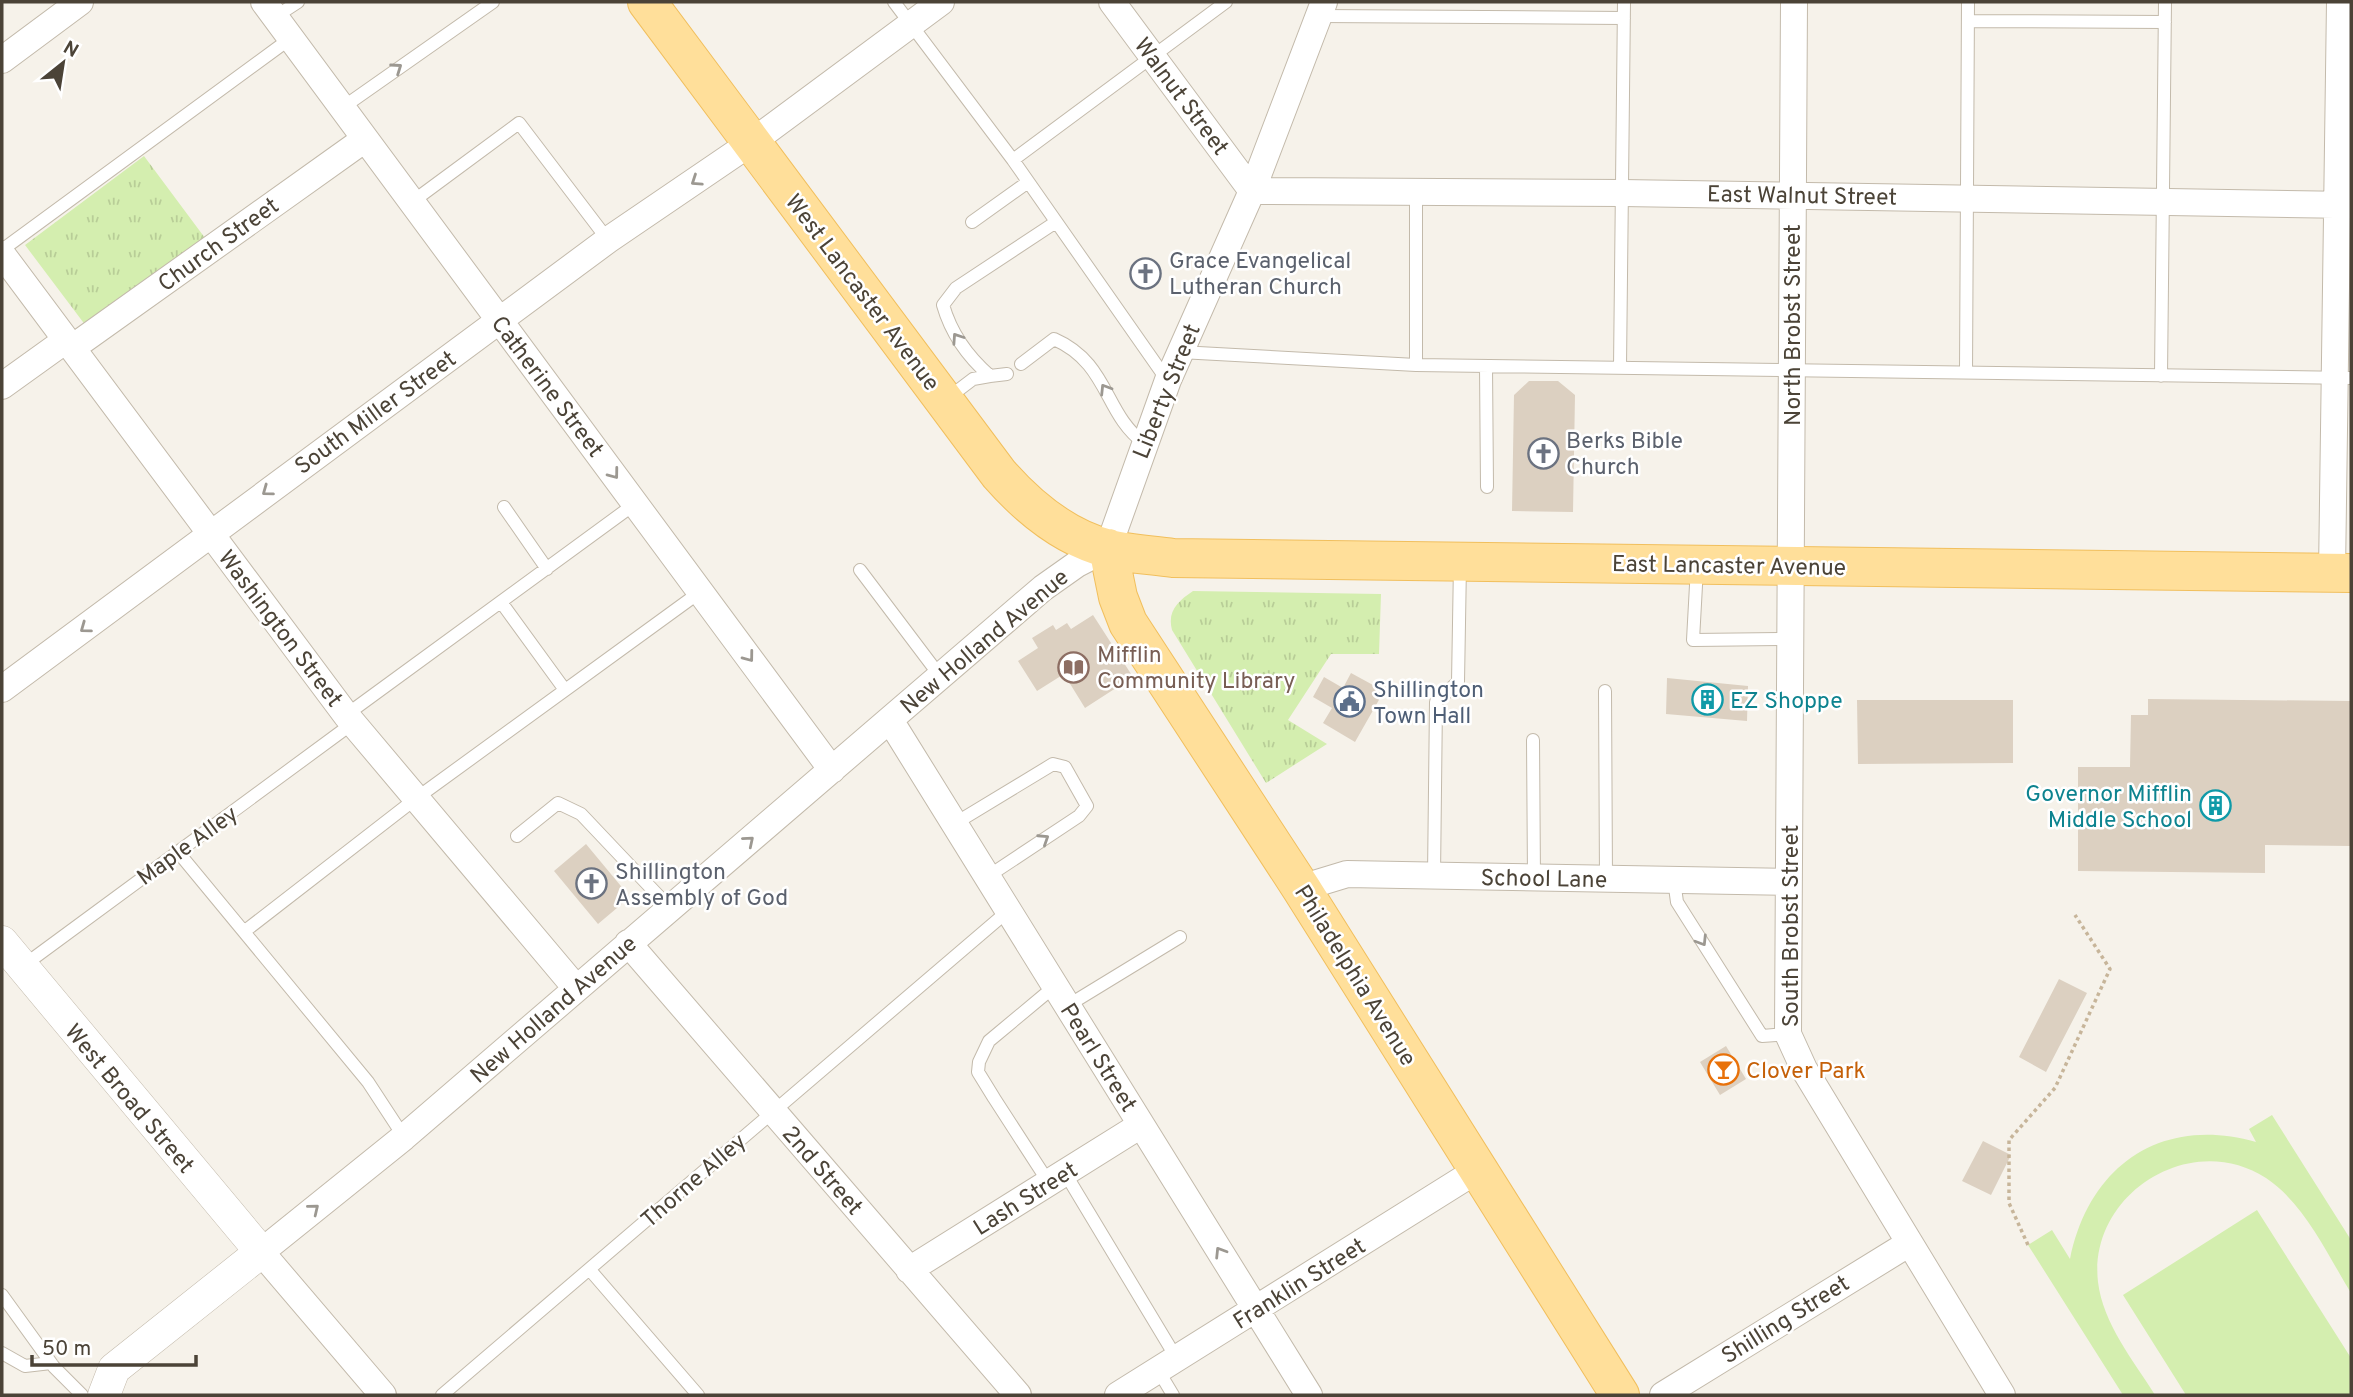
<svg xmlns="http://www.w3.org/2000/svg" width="2353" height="1397" viewBox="0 0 2353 1397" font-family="Overpass,sans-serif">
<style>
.grass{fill:url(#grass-tufts)}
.pitch{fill:#d4eeaf}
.building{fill:#dcd0c1}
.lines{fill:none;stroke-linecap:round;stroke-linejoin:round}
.service-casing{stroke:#c3baab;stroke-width:14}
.minor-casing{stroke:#c3baab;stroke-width:28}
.tertiary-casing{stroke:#c3baab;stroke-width:33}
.primary-casing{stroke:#f1bf5d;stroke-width:40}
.path{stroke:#c7b59a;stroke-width:3.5;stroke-dasharray:3.5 3.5;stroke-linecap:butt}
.service{stroke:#fff;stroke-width:12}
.minor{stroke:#fff;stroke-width:26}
.tertiary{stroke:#fff;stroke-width:32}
.primary{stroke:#ffdf9a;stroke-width:38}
.oneway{stroke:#9c9891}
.labels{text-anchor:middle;stroke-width:5;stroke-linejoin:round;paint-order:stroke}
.street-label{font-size:23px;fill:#4b4337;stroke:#fff}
.worship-label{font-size:23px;fill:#5b616d;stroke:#fff;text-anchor:start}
.education-label{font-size:23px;fill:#785e54;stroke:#fff;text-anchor:start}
.service-label{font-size:23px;fill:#4e5e75;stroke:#fff;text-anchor:start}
.culture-label{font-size:23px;fill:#0d838f;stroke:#fff;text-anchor:start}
.food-label{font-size:23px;fill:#c56008;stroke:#fff;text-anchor:start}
</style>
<defs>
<pattern id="grass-tufts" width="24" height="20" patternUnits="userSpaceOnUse" patternTransform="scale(1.75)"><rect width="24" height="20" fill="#d4eeaf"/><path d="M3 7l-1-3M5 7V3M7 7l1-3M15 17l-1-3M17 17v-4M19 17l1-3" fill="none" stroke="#b8cd97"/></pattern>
</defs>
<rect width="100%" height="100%" fill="#f6f2ea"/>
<!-- grass -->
<path class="grass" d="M 144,156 L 205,238 L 86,326 L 25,245 Z
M 1193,591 L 1381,594 L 1379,654 L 1331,654 L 1288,720 L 1327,744 L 1266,783 L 1172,630 C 1167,611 1178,601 1193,591 Z"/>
<!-- pitch -->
<path class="pitch" d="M 2272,1115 L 2351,1240 L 2351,1293 C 2327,1254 2305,1204 2266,1178 C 2191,1129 2088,1194 2098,1282 C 2103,1324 2134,1361 2155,1395 L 2123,1395 L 2028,1245 L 2052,1230 L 2070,1259 C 2089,1165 2162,1115 2256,1142 L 2249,1129 Z
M 2257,1210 L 2351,1358 L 2351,1395 L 2186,1395 L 2123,1295 Z"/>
<!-- building -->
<path class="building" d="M 1529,381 L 1558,381 L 1575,395 L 1573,512 L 1512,511 L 1514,395 Z
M 1093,615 L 1133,677 L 1085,708 L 1064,674 L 1037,691 L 1018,661 L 1038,648 L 1032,638 L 1053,625 L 1056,630 L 1067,623 L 1071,629 Z
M 1351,673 L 1384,691 L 1355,742 L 1323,723 L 1332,708 L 1313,697 L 1324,677 L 1343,688 Z
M 1667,678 L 1748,686 L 1747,721 L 1666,714 Z
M 2148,699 L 2351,701 L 2351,846 L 2265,845 L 2265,873 L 2078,871 L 2078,767 L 2130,767 L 2131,715 L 2148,715 Z
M 1857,700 L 2013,700 L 2013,763 L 1858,764 Z
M 586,844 L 630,897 L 598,924 L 554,871 Z
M 2059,979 L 2087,993 L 2046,1072 L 2019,1057 Z
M 1726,1046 L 1746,1079 L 1720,1095 L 1700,1062 Z
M 1983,1141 L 2011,1155 L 1991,1195 L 1962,1181 Z"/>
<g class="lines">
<defs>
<path id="service" d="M 894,2 L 1013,160 L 1167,380
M 1319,16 L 1624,18
M 275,17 L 298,2
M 1968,21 L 2165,22
M 342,108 L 493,2
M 1013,160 L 1226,2
M 412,202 L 519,123 L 608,240
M 972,222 L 1028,182
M 2,250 L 291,38
M 1180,352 L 1416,365 L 2351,378
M 1021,364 L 1054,339 C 1109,363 1104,414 1144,443
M 1416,365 L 1416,191
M 1486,366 L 1487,487
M 1620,367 L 1624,2
M 1966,372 L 1968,2
M 1007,374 L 990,376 C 968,357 951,333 943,305 L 956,288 L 1056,222
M 2161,376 L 2165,2
M 948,398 L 973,379 L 990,376
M 504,507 L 547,569
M 1697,567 L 1693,640 L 1791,639
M 860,570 L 940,676
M 501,602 L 565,690
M 1605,691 L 1606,879
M 346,715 L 636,503
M 1533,740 L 1534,878
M 954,824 L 1053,764 L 1065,767 L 1087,806 L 1079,816 L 987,877
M 517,836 L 558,803 L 581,814 L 670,908
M 178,852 L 368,1082 L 404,1137
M 1434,876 L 1436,702 L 1458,682 L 1460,564
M 1674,880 L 1677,902 L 1762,1036 L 1788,1034
M 245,931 L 414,800 L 700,592
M 23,966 L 353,723
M 1067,1006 L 1180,937
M 1065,1173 L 1177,1359
M 1049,1183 L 994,1098 L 978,1072 L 979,1062 L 989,1041 L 1055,986
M 590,1270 L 698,1395
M 2,1295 L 54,1367 L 82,1395
M 2,1353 L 25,1366 L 51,1363
M 1158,1370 L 1173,1395
M 442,1395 L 1008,911"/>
<path id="minor" d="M 264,2 L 832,770
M 1112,2 L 1252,191 L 1622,193 L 2351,205
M 1794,2 L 1788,1034 L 1804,1069 L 2002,1395
M 2,60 L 80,2
M 2,254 L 346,715 L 576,988
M 72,348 L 365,139
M 2,386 L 66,340
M 2332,573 L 2340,2
M 2,689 L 608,240 L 752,142 L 941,2
M 890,720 L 1309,1395
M 1301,888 L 1347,874 L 1788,882
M 628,943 L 1018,1395
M 909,1270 L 1141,1125
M 383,1395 L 261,1252 L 404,1137 L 1043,588 L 1077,564 L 1108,548 L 1168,380 L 1252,191 L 1324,2
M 1118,1395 L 1479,1169
M 1663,1395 L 1908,1244"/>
<path id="tertiary" d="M 2,942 L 261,1252 L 114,1369 L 104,1395"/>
<path id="primary" d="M 647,2 L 999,474 C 1028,507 1066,538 1109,549 C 1129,554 1152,555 1173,558 L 2351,573
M 1108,548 L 1118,597 L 1128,623 L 1301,888 L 1620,1395"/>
</defs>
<!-- service casing -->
<use href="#service" class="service-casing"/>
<!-- minor casing -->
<use href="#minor" class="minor-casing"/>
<!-- tertiary casing -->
<use href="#tertiary" class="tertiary-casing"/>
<!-- primary casing -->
<use href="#primary" class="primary-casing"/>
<!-- path -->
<path class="path" d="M 2028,1245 L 2009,1203 L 2009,1140 L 2055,1088 L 2110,969 L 2075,915"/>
<!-- service -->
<use href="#service" class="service"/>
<!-- minor -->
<use href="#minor" class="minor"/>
<!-- tertiary -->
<use href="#tertiary" class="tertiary"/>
<!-- primary -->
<use href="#primary" class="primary"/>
</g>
<!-- one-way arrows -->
<defs><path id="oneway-chevron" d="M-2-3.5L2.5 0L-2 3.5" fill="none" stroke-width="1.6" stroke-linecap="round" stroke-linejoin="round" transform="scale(1.75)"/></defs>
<g class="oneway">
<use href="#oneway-chevron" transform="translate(397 68) rotate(-35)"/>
<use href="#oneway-chevron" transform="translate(696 181) rotate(146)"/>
<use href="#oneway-chevron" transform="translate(957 338) rotate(-124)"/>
<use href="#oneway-chevron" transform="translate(1105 389) rotate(-122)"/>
<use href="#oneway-chevron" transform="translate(614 474) rotate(53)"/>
<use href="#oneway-chevron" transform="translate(267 491) rotate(144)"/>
<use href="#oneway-chevron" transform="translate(85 628) rotate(144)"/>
<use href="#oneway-chevron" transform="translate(749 657) rotate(53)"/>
<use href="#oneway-chevron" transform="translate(1044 839) rotate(-33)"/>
<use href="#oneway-chevron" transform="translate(749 841) rotate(-40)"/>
<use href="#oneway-chevron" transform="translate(1702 941) rotate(58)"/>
<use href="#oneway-chevron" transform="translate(314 1209) rotate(-39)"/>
<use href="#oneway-chevron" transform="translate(1220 1252) rotate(-122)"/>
</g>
<!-- icons -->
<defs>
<symbol id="church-ring" viewBox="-11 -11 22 22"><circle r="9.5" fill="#fff" stroke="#6b7280" stroke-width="1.5"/><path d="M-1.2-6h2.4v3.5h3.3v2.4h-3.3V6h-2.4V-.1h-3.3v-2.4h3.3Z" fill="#6b7280"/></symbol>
<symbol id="library-ring" viewBox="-11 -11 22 22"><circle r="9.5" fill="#fff" stroke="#8d6e63" stroke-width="1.5"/><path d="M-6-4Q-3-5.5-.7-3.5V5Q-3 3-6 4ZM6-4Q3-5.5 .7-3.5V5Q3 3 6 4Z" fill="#8d6e63"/></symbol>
<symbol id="building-ring" viewBox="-11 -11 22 22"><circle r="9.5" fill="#fff" stroke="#0f9aa8" stroke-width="1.5"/><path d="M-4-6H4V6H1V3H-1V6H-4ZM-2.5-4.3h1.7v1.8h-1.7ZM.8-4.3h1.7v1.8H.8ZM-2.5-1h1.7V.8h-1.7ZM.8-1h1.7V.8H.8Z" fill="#0f9aa8"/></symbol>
<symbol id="civic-ring" viewBox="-11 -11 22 22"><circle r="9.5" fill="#fff" stroke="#5c6f8a" stroke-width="1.5"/><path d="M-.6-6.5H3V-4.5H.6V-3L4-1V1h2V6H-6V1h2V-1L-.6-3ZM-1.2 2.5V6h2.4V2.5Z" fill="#5c6f8a"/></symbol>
<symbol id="bar-ring" viewBox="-11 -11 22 22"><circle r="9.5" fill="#fff" stroke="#e8710a" stroke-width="1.5"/><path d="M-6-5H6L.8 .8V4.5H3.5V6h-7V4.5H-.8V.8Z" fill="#e8710a"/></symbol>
</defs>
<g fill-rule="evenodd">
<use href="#church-ring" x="1128" y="256" width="35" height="35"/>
<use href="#church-ring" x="1526" y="436" width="35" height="35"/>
<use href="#library-ring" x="1056" y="650" width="35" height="35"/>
<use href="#building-ring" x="1690" y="682" width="35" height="35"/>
<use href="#civic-ring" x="1332" y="684" width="35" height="35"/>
<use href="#building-ring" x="2198" y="788" width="35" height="35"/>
<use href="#church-ring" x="574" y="866" width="35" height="35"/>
<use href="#bar-ring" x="1706" y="1052" width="35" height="35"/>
</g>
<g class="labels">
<!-- street labels -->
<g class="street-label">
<text transform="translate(1182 96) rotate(53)" y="8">Walnut Street</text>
<text transform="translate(1802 195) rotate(1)" y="8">East Walnut Street</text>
<text transform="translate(218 244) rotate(-36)" y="8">Church Street</text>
<text transform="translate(863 292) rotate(53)" y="8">West Lancaster Avenue</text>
<text transform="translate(1792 325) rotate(-90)" y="8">North Brobst Street</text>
<text transform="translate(548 386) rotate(53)" y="8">Catherine Street</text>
<text transform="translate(1166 391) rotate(-68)" y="8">Liberty Street</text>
<text transform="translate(375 412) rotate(-36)" y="8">South Miller Street</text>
<text transform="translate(1729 565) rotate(1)" y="8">East Lancaster Avenue</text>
<text transform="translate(281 628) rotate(53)" y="8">Washington Street</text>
<text transform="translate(984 641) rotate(-40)" y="8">New Holland Avenue</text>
<text transform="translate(187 845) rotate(-36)" y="8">Maple Alley</text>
<text transform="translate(1544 878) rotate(1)" y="8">School Lane</text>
<text transform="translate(1790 926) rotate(-90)" y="8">South Brobst Street</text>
<text transform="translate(1356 975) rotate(58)" y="8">Philadelphia Avenue</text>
<text transform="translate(553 1009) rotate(-41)" y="8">New Holland Avenue</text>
<text transform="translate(1099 1057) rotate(58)" y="8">Pearl Street</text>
<text transform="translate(130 1098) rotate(50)" y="8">West Broad Street</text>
<text transform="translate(823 1170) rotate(49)" y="8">2nd Street</text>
<text transform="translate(693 1180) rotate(-41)" y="8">Thorne Alley</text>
<text transform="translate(1025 1198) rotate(-32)" y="8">Lash Street</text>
<text transform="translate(1299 1283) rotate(-32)" y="8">Franklin Street</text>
<text transform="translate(1785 1319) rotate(-32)" y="8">Shilling Street</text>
</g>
<!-- worship labels -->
<g class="worship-label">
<text x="1169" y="268">Grace Evangelical<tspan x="1169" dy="26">Lutheran Church</tspan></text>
<text x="1566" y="448">Berks Bible<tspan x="1566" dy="26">Church</tspan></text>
<text x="615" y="879">Shillington<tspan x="615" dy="26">Assembly of God</tspan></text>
</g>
<!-- education labels -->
<g class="education-label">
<text x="1097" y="662">Mifflin<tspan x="1097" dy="26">Community Library</tspan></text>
</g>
<!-- service labels -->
<g class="service-label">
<text x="1373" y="697">Shillington<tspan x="1373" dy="26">Town Hall</tspan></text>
</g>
<!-- culture labels -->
<g class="culture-label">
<text x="1730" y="708">EZ Shoppe</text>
<text x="2192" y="801" text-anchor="end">Governor Mifflin<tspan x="2192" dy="26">Middle School</tspan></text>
</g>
<!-- food labels -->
<g class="food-label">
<text x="1746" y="1078">Clover Park</text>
</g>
</g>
<!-- border -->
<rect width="2353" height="1397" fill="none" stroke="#4b4337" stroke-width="7"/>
<!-- north arrow -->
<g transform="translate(63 63) rotate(30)" stroke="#ffffff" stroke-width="5" paint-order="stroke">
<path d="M0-5L12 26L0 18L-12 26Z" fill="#4b4337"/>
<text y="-10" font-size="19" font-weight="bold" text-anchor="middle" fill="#4b4337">N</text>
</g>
<!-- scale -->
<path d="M32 1355v10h164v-10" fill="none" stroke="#4b4337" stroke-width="3.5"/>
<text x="42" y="1355" font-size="21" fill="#4b4337" stroke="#ffffff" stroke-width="5" paint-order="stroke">50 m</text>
</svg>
